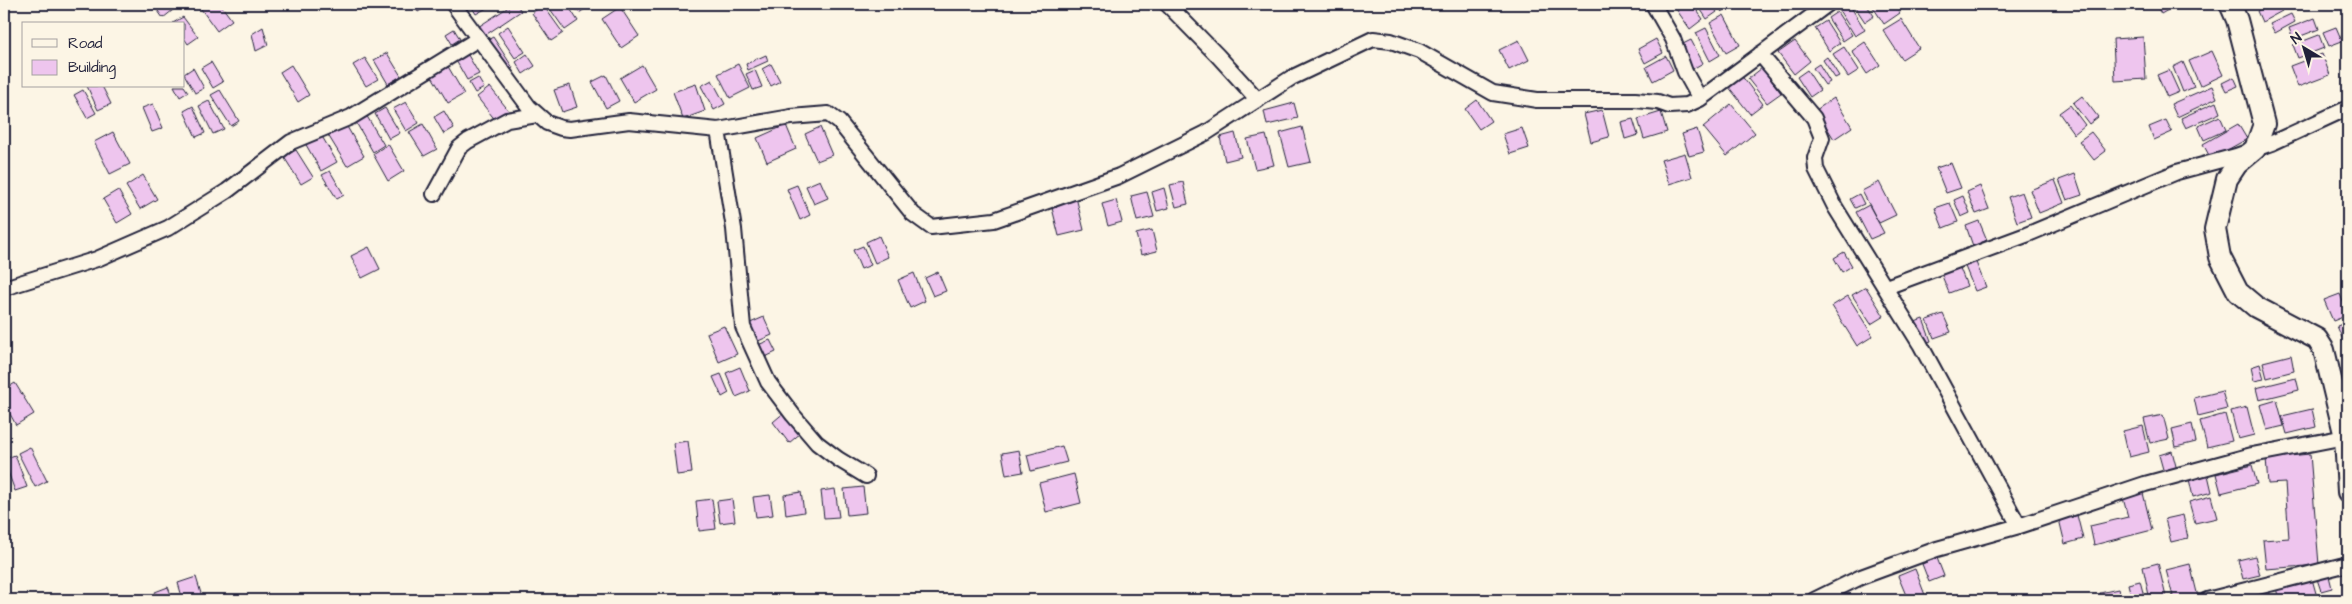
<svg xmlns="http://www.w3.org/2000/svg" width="2352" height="604" viewBox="0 0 2352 604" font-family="'Architects Daughter',sans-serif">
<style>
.building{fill:#eec5ee;stroke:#22223b}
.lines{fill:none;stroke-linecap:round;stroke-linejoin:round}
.street-casing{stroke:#22223b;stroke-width:18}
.secondary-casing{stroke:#22223b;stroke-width:24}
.street{stroke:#fcf5e5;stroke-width:14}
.secondary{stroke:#fcf5e5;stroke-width:20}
</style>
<rect width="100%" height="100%" fill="#fcf5e5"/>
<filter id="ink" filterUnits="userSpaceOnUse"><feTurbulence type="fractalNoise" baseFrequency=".02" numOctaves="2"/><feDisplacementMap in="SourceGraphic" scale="10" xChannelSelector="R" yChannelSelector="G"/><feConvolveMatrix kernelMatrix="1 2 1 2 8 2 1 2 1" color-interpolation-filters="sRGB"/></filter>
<g filter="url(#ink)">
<!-- building -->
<path class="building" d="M 153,4 L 169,4 L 173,10 L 163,18 Z
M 208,4 L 220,4 L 232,20 L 217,31 L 201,9 Z
M 413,4 L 431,4 L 418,12 Z
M 470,4 L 494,4 L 476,14 Z
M 513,4 L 516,4 L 521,11 L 484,36 L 478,27 Z
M 552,4 L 567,4 L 578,21 L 565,30 L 548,6 Z
M 572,4 L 590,4 L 591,5 L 579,13 Z
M 1683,4 L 1692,4 L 1703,19 L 1690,29 L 1676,9 Z
M 1697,4 L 1711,4 L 1717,12 L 1707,19 Z
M 1716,4 L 1729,4 L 1731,6 L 1722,12 Z
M 1849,4 L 1865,30 L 1855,36 L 1839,10 Z
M 1853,4 L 1866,4 L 1874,16 L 1865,22 Z
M 1871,4 L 1894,4 L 1900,13 L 1884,24 Z
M 2156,4 L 2166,4 L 2168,10 L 2161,14 Z
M 2271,4 L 2278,4 L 2282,11 L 2262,22 L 2257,11 Z
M 543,5 L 563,33 L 551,41 L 532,13 Z
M 620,7 L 639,36 L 621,48 L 602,19 Z
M 1837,12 L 1852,35 L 1843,41 L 1828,18 Z
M 2291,14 L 2295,22 L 2275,33 L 2270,24 Z
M 1724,15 L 1740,45 L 1726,53 L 1710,23 Z
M 183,17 L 198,37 L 188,44 L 184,38 L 184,24 L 173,23 Z
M 2315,18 L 2319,29 L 2293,39 L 2289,28 Z
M 1901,19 L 1919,48 L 1902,59 L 1883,30 Z
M 1826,21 L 1840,43 L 1829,51 L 1815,28 Z
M 508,26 L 525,52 L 515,58 L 498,33 Z
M 263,27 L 268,45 L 256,51 L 252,34 Z
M 2336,27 L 2342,41 L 2329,46 L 2323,32 Z
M 1706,28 L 1720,55 L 1710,61 L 1696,33 Z
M 454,29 L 460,39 L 452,44 L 446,34 Z
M 2319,35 L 2324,48 L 2298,58 L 2293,45 Z
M 493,37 L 513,68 L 505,73 L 484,42 Z
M 2143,37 L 2146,79 L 2115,81 L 2113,39 Z
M 1656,39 L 1663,53 L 1645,63 L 1638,49 Z
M 1519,40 L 1529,60 L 1509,70 L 1499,50 Z
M 1691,40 L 1703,63 L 1689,71 L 1677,47 Z
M 1795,41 L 1810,61 L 1794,74 L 1778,53 Z
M 1865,42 L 1880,65 L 1867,74 L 1852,51 Z
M 1844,47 L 1859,70 L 1848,77 L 1833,54 Z
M 465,50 L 479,74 L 467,80 L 454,57 Z
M 2212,51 L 2223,75 L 2200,86 L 2189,61 Z
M 387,53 L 401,76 L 388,84 L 374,60 Z
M 527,54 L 535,66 L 523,74 L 516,62 Z
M 2322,54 L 2330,75 L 2298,87 L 2290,66 Z
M 766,55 L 768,61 L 748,70 L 746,64 Z
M 1666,56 L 1673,70 L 1653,81 L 1646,67 Z
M 1827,57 L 1839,76 L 1835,78 L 1823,60 Z
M 365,58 L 378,79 L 366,86 L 353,65 Z
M 211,62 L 223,82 L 213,88 L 201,68 Z
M 2183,62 L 2194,87 L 2183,92 L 2173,67 Z
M 446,63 L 464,94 L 448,103 L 430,73 Z
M 738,64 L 750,88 L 730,98 L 718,74 Z
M 771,64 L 780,81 L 771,86 L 762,69 Z
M 1819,64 L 1830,82 L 1825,85 L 1813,68 Z
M 291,65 L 309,95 L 298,102 L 280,72 Z
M 642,65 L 656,89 L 634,102 L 620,78 Z
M 193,68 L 204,88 L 195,93 L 184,74 Z
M 1762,68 L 1781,93 L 1767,103 L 1748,79 Z
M 755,70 L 762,87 L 753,90 L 746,74 Z
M 1807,70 L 1820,90 L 1810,97 L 1797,77 Z
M 2169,70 L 2179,92 L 2167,97 L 2157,75 Z
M 606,75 L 619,101 L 606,108 L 592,82 Z
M 1741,75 L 1763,104 L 1750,114 L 1728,86 Z
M 2234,77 L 2238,86 L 2226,91 L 2222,83 Z
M 478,78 L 484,88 L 475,93 L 469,83 Z
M 712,80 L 725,104 L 714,110 L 701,86 Z
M 696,84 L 705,111 L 683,119 L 673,92 Z
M 570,85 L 577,107 L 562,112 L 554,90 Z
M 87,86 L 102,86 L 111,104 L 98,110 Z
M 174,86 L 184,86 L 188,92 L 180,97 Z
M 2212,86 L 2217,98 L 2177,117 L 2171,104 Z
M 490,87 L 509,111 L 496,121 L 477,97 Z
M 83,90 L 96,113 L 87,118 L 74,95 Z
M 220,90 L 239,121 L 231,126 L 211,95 Z
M 2082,96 L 2098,117 L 2089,124 L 2073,103 Z
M 1834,98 L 1852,127 L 1834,139 L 1816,110 Z
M 1477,100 L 1491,121 L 1479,129 L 1465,109 Z
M 209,101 L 224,129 L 213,134 L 199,106 Z
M 406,102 L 419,123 L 406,131 L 393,109 Z
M 2216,102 L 2220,113 L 2186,128 L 2181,118 Z
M 1294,103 L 1298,118 L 1267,125 L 1264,111 Z
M 153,104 L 163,128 L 152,132 L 142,108 Z
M 1731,104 L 1755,133 L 1727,156 L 1703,127 Z
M 2070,105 L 2085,125 L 2074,134 L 2059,113 Z
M 193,106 L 205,133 L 196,137 L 184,111 Z
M 385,108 L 400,133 L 389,139 L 375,114 Z
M 1602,110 L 1609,137 L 1591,142 L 1584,114 Z
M 444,111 L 454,128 L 444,134 L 434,117 Z
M 1661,112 L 1667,132 L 1644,139 L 1638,119 Z
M 365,113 L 384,145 L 373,152 L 354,119 Z
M 2220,116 L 2226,130 L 2204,140 L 2198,126 Z
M 1633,119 L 1638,135 L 1625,139 L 1621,122 Z
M 2166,120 L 2172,132 L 2154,140 L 2149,127 Z
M 423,124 L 437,149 L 424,156 L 409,132 Z
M 2238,124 L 2247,139 L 2211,159 L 2203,144 Z
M 346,125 L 364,156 L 347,166 L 328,135 Z
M 786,125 L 796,149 L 767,162 L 757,138 Z
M 820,127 L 832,155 L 817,161 L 805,134 Z
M 1302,127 L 1311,162 L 1289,167 L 1280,133 Z
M 1522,128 L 1529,148 L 1510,154 L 1503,134 Z
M 1697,129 L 1704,152 L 1689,156 L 1682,134 Z
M 113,132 L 130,164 L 110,174 L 94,142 Z
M 2091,132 L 2106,151 L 2094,160 L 2079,141 Z
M 320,133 L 337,162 L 321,171 L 305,143 Z
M 1235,133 L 1241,157 L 1225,161 L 1220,137 Z
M 1266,135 L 1274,165 L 1255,169 L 1247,139 Z
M 388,144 L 404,171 L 388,181 L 373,154 Z
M 296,150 L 313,177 L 301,184 L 284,157 Z
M 1685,153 L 1692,177 L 1669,184 L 1661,160 Z
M 1951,163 L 1961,188 L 1946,193 L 1936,168 Z
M 330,171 L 344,195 L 337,199 L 322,175 Z
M 2075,174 L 2082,195 L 2067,200 L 2059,180 Z
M 143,175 L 157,199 L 140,209 L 126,186 Z
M 820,180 L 828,198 L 814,204 L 806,186 Z
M 2055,180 L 2064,203 L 2039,213 L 2030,190 Z
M 1183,182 L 1188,204 L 1176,207 L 1170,185 Z
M 1879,182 L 1896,215 L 1879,223 L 1862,191 Z
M 797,185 L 810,215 L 800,220 L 787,189 Z
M 1980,186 L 1989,209 L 1976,214 L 1967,192 Z
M 1164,188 L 1169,208 L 1157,211 L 1152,192 Z
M 118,190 L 132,214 L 117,223 L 103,199 Z
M 1147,192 L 1154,217 L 1137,221 L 1131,196 Z
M 2022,192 L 2031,217 L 2017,222 L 2008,197 Z
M 1859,194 L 1864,204 L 1855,208 L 1850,199 Z
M 1963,196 L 1970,213 L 1961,217 L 1954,200 Z
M 1076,197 L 1084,230 L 1059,236 L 1051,204 Z
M 1116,200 L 1122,222 L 1108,226 L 1102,204 Z
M 1950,203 L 1958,222 L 1943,228 L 1935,208 Z
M 1869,205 L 1884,233 L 1870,239 L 1856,212 Z
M 1979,221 L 1987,240 L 1973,246 L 1966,226 Z
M 1152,230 L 1157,251 L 1141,255 L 1136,234 Z
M 879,236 L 888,257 L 875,263 L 866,242 Z
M 863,246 L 871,265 L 861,269 L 853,250 Z
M 369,247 L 380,269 L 362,278 L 351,256 Z
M 1844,252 L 1852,266 L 1842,272 L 1834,258 Z
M 1975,260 L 1986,287 L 1975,291 L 1964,264 Z
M 1958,263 L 1967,286 L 1949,293 L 1940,271 Z
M 938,272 L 946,291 L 933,296 L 925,278 Z
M 914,273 L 925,301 L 910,308 L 898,280 Z
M 1866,287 L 1884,316 L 1871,324 L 1852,295 Z
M 2340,294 L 2348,315 L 2333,321 L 2324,300 Z
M 1848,296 L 1873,336 L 1857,346 L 1832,306 Z
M 1943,314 L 1951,332 L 1934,338 L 1927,320 Z
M 764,317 L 772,335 L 756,342 L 748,324 Z
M 1923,319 L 1931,341 L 1923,344 L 1915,322 Z
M 2348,322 L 2348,344 L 2345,345 L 2337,326 Z
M 724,326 L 737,354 L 719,362 L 707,333 Z
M 770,340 L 776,352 L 763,358 L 758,345 Z
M 2291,355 L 2294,371 L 2267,378 L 2263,362 Z
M 2260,364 L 2264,379 L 2254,381 L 2251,367 Z
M 740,367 L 750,391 L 736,397 L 726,373 Z
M 721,374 L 729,393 L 722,397 L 713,377 Z
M 2296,378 L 2299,390 L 2259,400 L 2256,388 Z
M 15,383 L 34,414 L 16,425 L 4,403 L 4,390 Z
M 2222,391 L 2227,409 L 2198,416 L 2194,398 Z
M 2277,400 L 2284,426 L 2267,430 L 2260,405 Z
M 2247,407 L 2254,435 L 2238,439 L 2231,411 Z
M 2312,409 L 2316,427 L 2287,434 L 2282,416 Z
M 786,411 L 802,432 L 789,443 L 773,422 Z
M 2225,414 L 2232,441 L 2207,447 L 2200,421 Z
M 2163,415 L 2169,439 L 2150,443 L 2144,419 Z
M 2192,424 L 2196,442 L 2176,447 L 2172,429 Z
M 2143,426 L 2149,452 L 2129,457 L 2123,431 Z
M 688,441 L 692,473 L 677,475 L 673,443 Z
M 1062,446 L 1067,462 L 1031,471 L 1027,455 Z
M 30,447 L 47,481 L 35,487 L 18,453 Z
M 1019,450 L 1023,472 L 1006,475 L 1002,453 Z
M 2172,451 L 2177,470 L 2164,473 L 2159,455 Z
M 2310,454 L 2319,565 L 2266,569 L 2263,540 L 2289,538 L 2285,483 L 2268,484 L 2266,458 Z
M 15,455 L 27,487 L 15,491 L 4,461 L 4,459 Z
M 2252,465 L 2257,484 L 2221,493 L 2216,474 Z
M 1074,474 L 1081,503 L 1046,512 L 1039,483 Z
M 2208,475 L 2212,492 L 2193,497 L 2189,479 Z
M 863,487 L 866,513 L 847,515 L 844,489 Z
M 835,489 L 839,517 L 824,518 L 821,491 Z
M 801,492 L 804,512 L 786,515 L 784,495 Z
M 2143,493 L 2152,530 L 2094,545 L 2090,526 L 2128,517 L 2123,498 Z
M 770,495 L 773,515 L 756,517 L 753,497 Z
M 2211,496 L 2217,518 L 2195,523 L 2189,502 Z
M 712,499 L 716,529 L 699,531 L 696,501 Z
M 732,499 L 735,521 L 720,523 L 717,501 Z
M 2076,511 L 2083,539 L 2065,544 L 2058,515 Z
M 2183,515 L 2188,538 L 2171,542 L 2165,519 Z
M 2255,556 L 2260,575 L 2243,579 L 2238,560 Z
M 1937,558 L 1944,576 L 1929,582 L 1922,564 Z
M 2158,563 L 2166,597 L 2150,600 L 2143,567 Z
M 2190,564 L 2198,597 L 2174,600 L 2166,570 Z
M 1915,569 L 1925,595 L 1908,600 L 1898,576 Z
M 2329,576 L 2332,588 L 2321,591 L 2317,579 Z
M 196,577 L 203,600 L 183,600 L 178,583 Z
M 2312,579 L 2317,597 L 2304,600 L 2279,600 L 2276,588 Z
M 2140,581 L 2145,600 L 2132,600 L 2128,584 Z
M 168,587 L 173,600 L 158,600 L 155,592 Z
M 2118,589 L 2121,600 L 2102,600 L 2100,593 Z
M 2269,589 L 2271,600 L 2251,600 L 2249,594 Z"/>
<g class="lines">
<defs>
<path id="street" d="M 453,4 L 529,107 L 547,123 L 561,128 L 570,129 L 629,121 L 718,130 L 791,117 L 828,114 L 839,122 L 913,214 L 931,227 L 994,220 L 1119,176 L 1206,133 L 1291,78 L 1373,39 L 1391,41 L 1419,51 L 1493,93 L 1537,100 L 1635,100 L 1658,102 L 1669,106 L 1687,105 L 1700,99 L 1828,4
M 1167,4 L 1218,56 L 1258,100
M 1653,4 L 1673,39 L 1685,72 L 1700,99
M 1760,54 L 1814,118 L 1822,138 L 1815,158 L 1816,169 L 1835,207 L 1920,344 L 2019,526
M 718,130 L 734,229 L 743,327 L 768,382 L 793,415 L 817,443 L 838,459 L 866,476
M 434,194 L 459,148 L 468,141 L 507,120 L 537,115
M 1886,287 L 2026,235 L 2177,172 L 2236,156 L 2272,143 L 2348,108
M 4,288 L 97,259 L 168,228 L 227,191 L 291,142 L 351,117 L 478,39
M 1814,600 L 1861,577 L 1937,549 L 2019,526 L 2145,484 L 2252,455 L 2345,437
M 2207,600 L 2348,564"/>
<path id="secondary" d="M 2230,4 L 2237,20 L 2264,124 L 2255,149 L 2237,164 L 2227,179 L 2215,229 L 2220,257 L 2238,292 L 2256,307 L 2317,339 L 2324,350 L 2345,437 L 2348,492"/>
</defs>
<!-- street casing -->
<use href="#street" class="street-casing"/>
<!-- secondary casing -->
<use href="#secondary" class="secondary-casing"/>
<!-- street -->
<use href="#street" class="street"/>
<!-- secondary -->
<use href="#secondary" class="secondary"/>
</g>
</g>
<!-- margin -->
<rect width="2352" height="604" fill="none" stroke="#fcf5e5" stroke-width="20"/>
<rect x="10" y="10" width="2332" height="584" fill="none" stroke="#22223b" stroke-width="2" filter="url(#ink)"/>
<!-- legend -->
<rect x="22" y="22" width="162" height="65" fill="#fcf5e5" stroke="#a5a1a1"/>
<rect x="32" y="39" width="25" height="8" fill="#fcf5e5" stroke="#a5a1a1"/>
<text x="68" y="48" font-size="15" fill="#22223b">Road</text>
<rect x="32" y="60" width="25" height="15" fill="#eec5ee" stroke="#a5a1a1"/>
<text x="68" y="72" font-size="15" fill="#22223b">Building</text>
<!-- north arrow -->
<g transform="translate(2304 48) rotate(322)" stroke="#fcf5e5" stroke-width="4" paint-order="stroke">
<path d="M0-4L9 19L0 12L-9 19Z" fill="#22223b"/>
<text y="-8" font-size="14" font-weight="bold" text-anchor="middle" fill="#22223b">N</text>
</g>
</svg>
